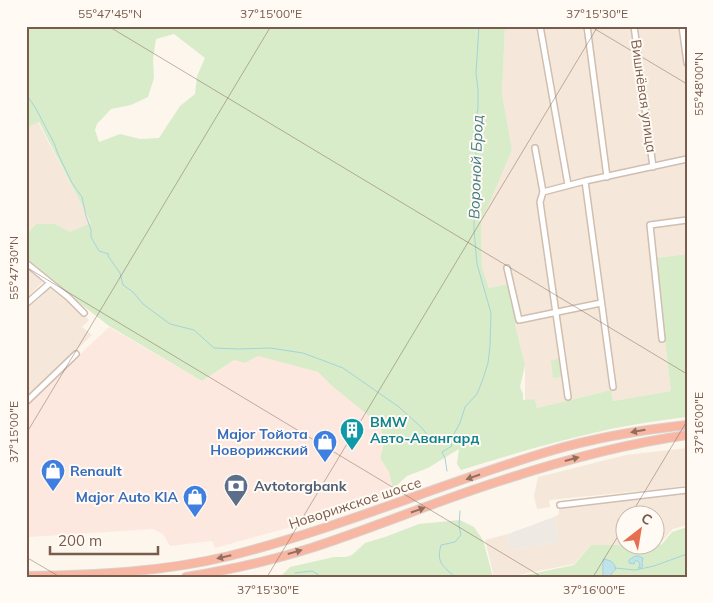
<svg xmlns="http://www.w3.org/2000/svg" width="713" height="603" viewBox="0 0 713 603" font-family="Mulish,sans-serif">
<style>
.residential{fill:#f5e8da}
.commercial{fill:#fde8e0}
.industrial{fill:#efe9e4}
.green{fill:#d8ecc9;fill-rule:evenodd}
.water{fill:#bfe3e8;stroke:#a5d3da}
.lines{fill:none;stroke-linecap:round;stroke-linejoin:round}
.stream{stroke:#a5d3da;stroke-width:1}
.minor-casing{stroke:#d1beb0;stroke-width:8}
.highway-casing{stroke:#dad1cd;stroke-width:10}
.minor{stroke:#fff;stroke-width:5}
.highway{stroke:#f7b7a3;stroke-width:8}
.oneway{fill:#936e5e}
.ticks{fill:none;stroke:#7a5c4d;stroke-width:1;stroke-opacity:0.45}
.labels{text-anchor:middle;stroke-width:4;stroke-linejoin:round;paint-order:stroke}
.street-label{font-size:14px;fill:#7a5c4d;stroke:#fffaf3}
.culture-label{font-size:14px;font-weight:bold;fill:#0d838f;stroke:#fffaf3;text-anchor:start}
.shop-label{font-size:14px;font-weight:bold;fill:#366cbe;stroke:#fffaf3;text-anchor:end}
.service-label{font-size:14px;font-weight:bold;fill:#4e5e75;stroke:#fffaf3;text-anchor:start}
.water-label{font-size:15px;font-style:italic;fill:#437c86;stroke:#fffaf3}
.neatline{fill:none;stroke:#7a5c4d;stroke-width:2}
.ticks-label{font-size:12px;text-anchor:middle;fill:#7a5c4d}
</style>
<rect width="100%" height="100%" fill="#fdf6ec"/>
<!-- residential -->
<path class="residential" d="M 505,26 L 687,26 L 687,241 L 685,242 L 687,254 L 656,258 L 672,391 L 613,401 L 611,390 L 537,408 L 535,399 L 525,400 L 525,365 L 515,324 L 516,319 L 508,284 L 489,288 L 482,267 L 481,223 L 512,150 L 502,93 Z
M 38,122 L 91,223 L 70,233 L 55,224 L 36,224 L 26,235 L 26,128 Z
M 26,265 L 45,280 L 26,298 Z
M 52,285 L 89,320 L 82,327 L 92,335 L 26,398 L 26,310 L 43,295 L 45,291 Z
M 687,448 L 687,485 L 660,489 L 549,500 L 550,507 L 537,509 L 534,496 L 538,477 L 626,455 Z
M 687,493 L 687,525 L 673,529 L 661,542 L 656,543 L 656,516 L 626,516 L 626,545 L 591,545 L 574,564 L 508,577 L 494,577 L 485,540 L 508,534 L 510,550 L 559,542 L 554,517 L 559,514 L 559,509 L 563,506 L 581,504 L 582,505 L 587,505 Z"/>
<!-- commercial -->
<path class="commercial" d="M 109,327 L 202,381 L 234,360 L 245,363 L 258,356 L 318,372 L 332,386 L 380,425 L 384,443 L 380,458 L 389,472 L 393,489 L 379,499 L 328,517 L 215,548 L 212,541 L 170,546 L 163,534 L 153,529 L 29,537 L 29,522 L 26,522 L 26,405 Z"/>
<!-- industrial -->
<path class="industrial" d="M 554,517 L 559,542 L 510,550 L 508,534 Z"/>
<!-- green -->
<path class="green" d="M 26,26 L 505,26 L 502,93 L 512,150 L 481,223 L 482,267 L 489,288 L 508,284 L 516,320 L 515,324 L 525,365 L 520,387 L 523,394 L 523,400 L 535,399 L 537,408 L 611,390 L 613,401 L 671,391 L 656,258 L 687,254 L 687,417 C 654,421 621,426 589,434 C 546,444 503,457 461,470 L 457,464 L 459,449 L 428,468 L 407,476 L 393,489 L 389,472 L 380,458 L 384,443 L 380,425 L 332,386 L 318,372 L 258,356 L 245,363 L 234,360 L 202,381 L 109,326 L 26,261 L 26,235 L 36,224 L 55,224 L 70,232 L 91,223 L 39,122 L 26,128 ZM 174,34 L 205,58 L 197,76 L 195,94 L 180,106 L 159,138 L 140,139 L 120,134 L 99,142 L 95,130 L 97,124 L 111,109 L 131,105 L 148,97 L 154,78 L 153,59 L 156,39 Z
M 560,359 L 562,377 L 553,378 L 551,360 Z
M 460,520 L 474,527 L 483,540 L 493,577 L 280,577 L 290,567 L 334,557 L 346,557 L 352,555 L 365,543 L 385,537 L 419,524 Z
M 687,527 L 687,577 L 610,577 L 612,573 L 616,569 L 602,562 L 604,569 L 603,577 L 516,577 L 574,565 L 591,545 L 621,545 L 636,548 L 656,546 L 662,544 L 672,532 Z"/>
<!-- water -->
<path class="water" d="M 635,556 L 639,556 L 643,558 L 642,564 L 643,566 L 641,568 L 638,568 L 640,565 L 638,561 L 635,561 L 634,564 L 629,563 L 629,560 Z
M 604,559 L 611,561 L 614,564 L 616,569 L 612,573 L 610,577 L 603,577 C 603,572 602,563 604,559 Z"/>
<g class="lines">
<!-- stream -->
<path class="stream" d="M 26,94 L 35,107 L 54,143 L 58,154 L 72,183 L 82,197 L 86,216 L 91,230 L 91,237 L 99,251 L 109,254 L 108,256 L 120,273 L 123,285 L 133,292 L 143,304 L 170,324 L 194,330 L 214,348 L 239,349 L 270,348 L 303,353 L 343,368 L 399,407 L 422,428 L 430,439 L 450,441
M 447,471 L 445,458 L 442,452 L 452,446 L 450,441 L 460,423 L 465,407 L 477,394 L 483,379 L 488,363 L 490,346 L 491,313 L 477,264 L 474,230 L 474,195 L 473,179 L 476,160 L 475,125 L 478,108 L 478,90 L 476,73 L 479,26
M 615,568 L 635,570 L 654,566 L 687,554
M 295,573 L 312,571 L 322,577
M 455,577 C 443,566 436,563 441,545 L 455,542 L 461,535 L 459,526 L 460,511"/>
<defs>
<path id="minor" d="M 540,26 L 568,185
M 587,26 L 607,177
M 634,26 L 653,167
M 682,26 L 687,63
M 535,148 L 543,192
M 585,181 L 613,387
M 26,263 L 68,297 L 84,313
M 507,268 L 519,320 L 601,303
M 26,304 L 50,283
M 662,339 L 650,225 L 687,220
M 568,397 L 540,202 L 543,192 L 585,181 L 687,159
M 26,402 L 76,354
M 560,505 L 687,490"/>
<path id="highway" d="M 26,576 C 94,575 164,572 229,556 C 338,529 442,483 550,451 C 594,438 640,430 687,425
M 186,577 C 228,570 270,561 311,548 C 376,527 439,500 503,480 C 564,460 624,444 687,435"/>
</defs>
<!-- minor casing -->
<use href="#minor" class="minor-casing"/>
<!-- highway casing -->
<use href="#highway" class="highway-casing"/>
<!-- minor -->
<use href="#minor" class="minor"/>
<!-- highway -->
<use href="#highway" class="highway"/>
</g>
<!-- one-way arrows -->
<defs><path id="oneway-solid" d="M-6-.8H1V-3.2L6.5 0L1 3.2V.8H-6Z" transform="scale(1.25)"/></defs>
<g class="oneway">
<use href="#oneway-solid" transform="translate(638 431) rotate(170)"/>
<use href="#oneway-solid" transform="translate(572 459) rotate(-15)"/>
<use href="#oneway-solid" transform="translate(473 477) rotate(161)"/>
<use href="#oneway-solid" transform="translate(418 510) rotate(-19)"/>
<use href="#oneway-solid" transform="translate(295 552) rotate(-16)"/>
<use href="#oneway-solid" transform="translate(224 557) rotate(167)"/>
</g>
<!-- ticks -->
<path class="ticks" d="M 108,26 L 687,374M 590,26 L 687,84M 26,267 L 542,577M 26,434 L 271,26M 630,516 L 687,421M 26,557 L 60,577M 267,577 L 598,26M 593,577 L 626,523"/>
<!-- icons -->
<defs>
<symbol id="building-pin" viewBox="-11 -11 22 30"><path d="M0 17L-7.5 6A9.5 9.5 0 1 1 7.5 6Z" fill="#0f9aa8" stroke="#fffaf3"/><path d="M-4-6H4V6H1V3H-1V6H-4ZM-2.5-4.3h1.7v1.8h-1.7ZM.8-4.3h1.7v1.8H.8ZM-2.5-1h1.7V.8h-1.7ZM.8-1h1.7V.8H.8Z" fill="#fff"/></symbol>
<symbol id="shop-pin" viewBox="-11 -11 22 30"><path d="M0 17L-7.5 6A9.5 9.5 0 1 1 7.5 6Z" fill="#3f7fe0" stroke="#fffaf3"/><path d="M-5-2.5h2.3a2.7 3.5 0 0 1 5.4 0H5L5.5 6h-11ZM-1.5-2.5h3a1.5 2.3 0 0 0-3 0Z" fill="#fff"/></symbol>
<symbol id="bank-pin" viewBox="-11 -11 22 30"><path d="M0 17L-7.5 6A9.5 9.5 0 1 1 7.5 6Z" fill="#5c6f8a" stroke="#fffaf3"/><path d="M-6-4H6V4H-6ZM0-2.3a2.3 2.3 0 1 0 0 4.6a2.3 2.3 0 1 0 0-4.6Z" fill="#fff"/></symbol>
</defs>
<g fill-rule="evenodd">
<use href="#building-pin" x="338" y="416" width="28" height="38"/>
<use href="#shop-pin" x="311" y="428" width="28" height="38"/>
<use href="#shop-pin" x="39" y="457" width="28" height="38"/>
<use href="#bank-pin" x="222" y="472" width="28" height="38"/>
<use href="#shop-pin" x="181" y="483" width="28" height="38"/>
</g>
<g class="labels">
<!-- street labels -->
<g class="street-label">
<text transform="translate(644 96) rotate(82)" y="5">Вишнёвая улица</text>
<text transform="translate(355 503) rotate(-18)" y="5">Новорижское шоссе</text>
</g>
<!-- culture labels -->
<g class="culture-label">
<text x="370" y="427">BMW<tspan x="370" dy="16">Авто-Авангард</tspan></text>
</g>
<!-- shop labels -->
<g class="shop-label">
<text x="308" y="439">Major Тойота<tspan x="308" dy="16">Новорижский</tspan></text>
<text x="70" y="476" text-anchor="start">Renault</text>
<text x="178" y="502">Major Auto KIA</text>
</g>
<!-- service labels -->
<g class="service-label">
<text x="254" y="491">Avtotorgbank</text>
</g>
<!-- water labels -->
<g class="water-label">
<text transform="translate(476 167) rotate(-88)" y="5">Вороной Брод</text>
</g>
</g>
<!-- border -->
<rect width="713" height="603" fill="none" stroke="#fffaf3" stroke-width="55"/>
<!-- north arrow -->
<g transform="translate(640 530) rotate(31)"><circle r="24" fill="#fffaf3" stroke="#cabbb1"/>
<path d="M0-4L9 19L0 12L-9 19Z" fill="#e76f51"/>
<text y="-8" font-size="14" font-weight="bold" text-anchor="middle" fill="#7a5c4d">С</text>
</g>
<!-- scale -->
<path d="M50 546v8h108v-8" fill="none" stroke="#7a5c4d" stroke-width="2.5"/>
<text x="58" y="546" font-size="15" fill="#7a5c4d" stroke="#fffaf3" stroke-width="4" paint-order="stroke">200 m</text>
<rect x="28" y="28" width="658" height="548" class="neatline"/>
<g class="ticks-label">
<text x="110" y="18">55°47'45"N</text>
<text x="271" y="18">37°15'00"E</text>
<text x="597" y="18">37°15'30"E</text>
<text transform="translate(699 84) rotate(-90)" y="4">55°48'00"N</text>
<text transform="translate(14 268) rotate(-90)" y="4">55°47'30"N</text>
<text transform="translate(699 423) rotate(-90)" y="4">37°16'00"E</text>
<text transform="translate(14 432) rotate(-90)" y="4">37°15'00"E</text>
<text x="268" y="594">37°15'30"E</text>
<text x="594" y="594">37°16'00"E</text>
</g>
</svg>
